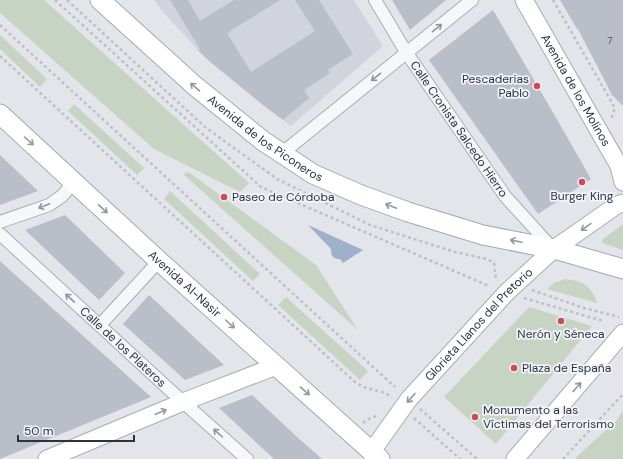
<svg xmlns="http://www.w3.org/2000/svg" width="623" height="459" viewBox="0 0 623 459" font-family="'DM Sans',sans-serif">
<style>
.built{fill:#d1d4dd}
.green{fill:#c7d4c4}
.water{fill:#9fb0ca}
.building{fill:#babec8}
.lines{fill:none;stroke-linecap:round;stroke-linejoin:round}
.street-casing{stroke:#a8acb5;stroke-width:14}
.secondary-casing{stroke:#a8acb5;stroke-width:19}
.primary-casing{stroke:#a2a9b6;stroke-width:21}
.path{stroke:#bdc0c6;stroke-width:2.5;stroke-dasharray:3 3;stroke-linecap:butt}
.street{stroke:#f6f7f9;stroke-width:12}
.secondary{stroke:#fff;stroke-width:17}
.primary{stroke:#fff;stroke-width:19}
.oneway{stroke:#90949e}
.oneway2{stroke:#9598a1}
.poi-dot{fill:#cd4b54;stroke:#f3f4f8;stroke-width:1.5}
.labels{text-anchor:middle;stroke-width:3.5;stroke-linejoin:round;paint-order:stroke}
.number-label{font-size:10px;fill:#4f5564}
.poi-label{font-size:12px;fill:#2b3243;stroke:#f3f4f8;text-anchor:start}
.street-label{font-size:12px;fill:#2b3243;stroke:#f3f4f8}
</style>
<rect width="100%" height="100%" fill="#e3e5eb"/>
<!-- built -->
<path class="built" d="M 154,0 L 354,0 L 383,46 L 291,126 L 263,105 L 208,60 L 198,50 L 163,12 Z"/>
<!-- green -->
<path class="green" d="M 0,0 L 44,0 L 249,183 L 240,192 L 154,149 L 0,13 Z
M 0,35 L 47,79 L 40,87 L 0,49 Z
M 74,104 L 144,168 L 137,175 L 68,111 Z
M 186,172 L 190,173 L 316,265 L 358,330 L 184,175 Z
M 170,191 L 260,274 L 253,281 L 164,199 Z
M 623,224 L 623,250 L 602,243 L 602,240 Z
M 565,279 C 583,281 591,285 597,303 L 547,289 L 554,283 Z
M 286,297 L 368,371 L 360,380 L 278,305 Z
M 529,307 L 592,326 L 496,444 L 444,397 Z
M 623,410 L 623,459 L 574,459 L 616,421 Z"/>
<!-- water -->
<path class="water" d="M 308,225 L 363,250 L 343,263 L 340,259 C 333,259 331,256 331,249 Z"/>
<!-- building -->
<path class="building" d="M 170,0 L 188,0 L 200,21 L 234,0 L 280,0 L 227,33 L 251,72 L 315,31 L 295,0 L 319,0 L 353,54 L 328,70 L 330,73 L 304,90 L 309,98 L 283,120 L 263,105 L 208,60 L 198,50 L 200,49 Z
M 392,0 L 446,0 L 410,30 Z
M 560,0 L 623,0 L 623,106 L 612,95 L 578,29 L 577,29 Z
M 493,10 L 558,121 L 591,179 L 538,214 L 429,60 Z
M 0,155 L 38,191 L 0,205 Z
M 65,215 L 125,273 L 99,300 L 25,230 Z
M 0,261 L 151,397 L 0,459 Z
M 149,295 L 224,365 L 185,380 L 123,324 Z
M 252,395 L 296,436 L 322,459 L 274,459 L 219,408 Z"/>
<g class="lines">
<defs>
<g id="street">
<path id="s1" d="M 375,0 L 406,52 L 505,196 L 553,249"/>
<path d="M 281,154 L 472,0"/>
<path d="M 0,222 L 49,205 L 62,196 L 74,182"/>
<path id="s2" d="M 0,234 L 183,402 L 247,459"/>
<path d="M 100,325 L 159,261"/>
</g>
<g id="secondary">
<path id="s3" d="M 524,0 L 619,166 L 623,182"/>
<path d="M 47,459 L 183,402 L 276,366"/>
<path id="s4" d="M 373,459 L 372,451 L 409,399 L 507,292 L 554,249 L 617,205 L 623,203"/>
<path d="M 515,459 L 623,333"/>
</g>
<g id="primary">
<path id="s5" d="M 100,0 L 195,86 L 263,141 L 313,174 L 361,195 L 408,212 L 483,235 L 554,249 L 623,269"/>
<path id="s6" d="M 0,114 L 159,261 L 380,459"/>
</g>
</defs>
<!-- street casing -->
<use href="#street" class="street-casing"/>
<!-- secondary casing -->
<use href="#secondary" class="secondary-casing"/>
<!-- primary casing -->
<use href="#primary" class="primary-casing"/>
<!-- path -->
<path class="path" d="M 55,0 L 261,187 L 489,286
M 67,0 L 205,127 L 277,179 L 370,225 L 455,252 L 487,259 L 494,263 L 496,279 L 498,280
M 553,0 L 615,108 L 611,119
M 0,25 L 395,387
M 0,56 L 355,382 L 363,387 L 386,393 L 391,398
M 532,290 L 584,308 L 619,317
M 524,298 L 603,321
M 420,409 L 477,459
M 414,418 L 460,459
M 363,423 L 366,420 L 376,416
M 563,459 L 623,394"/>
<!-- street -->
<use href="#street" class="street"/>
<!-- secondary -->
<use href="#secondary" class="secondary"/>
<!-- primary -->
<use href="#primary" class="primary"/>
</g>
<!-- one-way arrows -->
<defs><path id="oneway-shaft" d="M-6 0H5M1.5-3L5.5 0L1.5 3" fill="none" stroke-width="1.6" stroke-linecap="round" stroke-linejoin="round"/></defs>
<g class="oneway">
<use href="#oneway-shaft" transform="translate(437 28) rotate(-39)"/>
<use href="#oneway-shaft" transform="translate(376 77) rotate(141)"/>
<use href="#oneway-shaft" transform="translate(44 206) rotate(158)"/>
<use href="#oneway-shaft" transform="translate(70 298) rotate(-137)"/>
<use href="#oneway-shaft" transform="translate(218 433) rotate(-138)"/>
</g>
<g class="oneway2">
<use href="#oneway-shaft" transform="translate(195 87) rotate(-140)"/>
<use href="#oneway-shaft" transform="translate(29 141) rotate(42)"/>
<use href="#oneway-shaft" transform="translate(391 206) rotate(-159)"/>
<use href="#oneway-shaft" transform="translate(103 209) rotate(43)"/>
<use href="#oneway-shaft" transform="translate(586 227) rotate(145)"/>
<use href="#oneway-shaft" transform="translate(516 241) rotate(-168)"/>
<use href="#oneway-shaft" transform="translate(230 324) rotate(42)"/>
<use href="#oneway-shaft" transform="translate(577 387) rotate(-49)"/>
<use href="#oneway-shaft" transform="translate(305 391) rotate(41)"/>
<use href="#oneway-shaft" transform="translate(411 398) rotate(131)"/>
<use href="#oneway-shaft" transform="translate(161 412) rotate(-23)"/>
</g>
<!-- markers -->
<g class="poi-dot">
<circle cx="537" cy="86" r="4"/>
<circle cx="582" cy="182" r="4"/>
<circle cx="224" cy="197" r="4"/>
<circle cx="561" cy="321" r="4"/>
<circle cx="514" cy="368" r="4"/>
<circle cx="475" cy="417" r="4"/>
</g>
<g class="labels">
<!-- number labels -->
<g class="number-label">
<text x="610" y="44">7</text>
</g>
<!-- poi labels -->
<g class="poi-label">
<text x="529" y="83" text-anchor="end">Pescaderias<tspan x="529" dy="14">Pablo</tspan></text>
<text x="582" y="200" text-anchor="middle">Burger King</text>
<text x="232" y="201">Paseo de Córdoba</text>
<text x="561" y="338" text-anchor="middle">Nerón y Séneca</text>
<text x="522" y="372">Plaza de España</text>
<text x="483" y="414">Monumento a las<tspan x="483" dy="14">Víctimas del Terrorismo</tspan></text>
</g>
<!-- street labels -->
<g class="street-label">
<text dy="4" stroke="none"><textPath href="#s3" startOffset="104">Avenida de los Molinos</textPath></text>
<text dy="4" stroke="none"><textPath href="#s1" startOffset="154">Calle Cronista Salcedo Hierro</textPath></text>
<text dy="4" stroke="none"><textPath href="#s5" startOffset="216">Avenida de los Piconeros</textPath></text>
<text dy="4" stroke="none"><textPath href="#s6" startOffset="251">Avenida Al-Nasir</textPath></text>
<text dy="4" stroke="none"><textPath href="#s4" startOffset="174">Glorieta Llanos del Pretorio</textPath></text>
<text dy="4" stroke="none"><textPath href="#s2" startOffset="167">Calle de los Plateros</textPath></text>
</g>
</g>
<!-- scale -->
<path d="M18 435v6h116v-6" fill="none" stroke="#2b3243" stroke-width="2"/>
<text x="24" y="435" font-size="12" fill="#2b3243" stroke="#f3f4f8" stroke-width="3" paint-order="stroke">50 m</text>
</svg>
